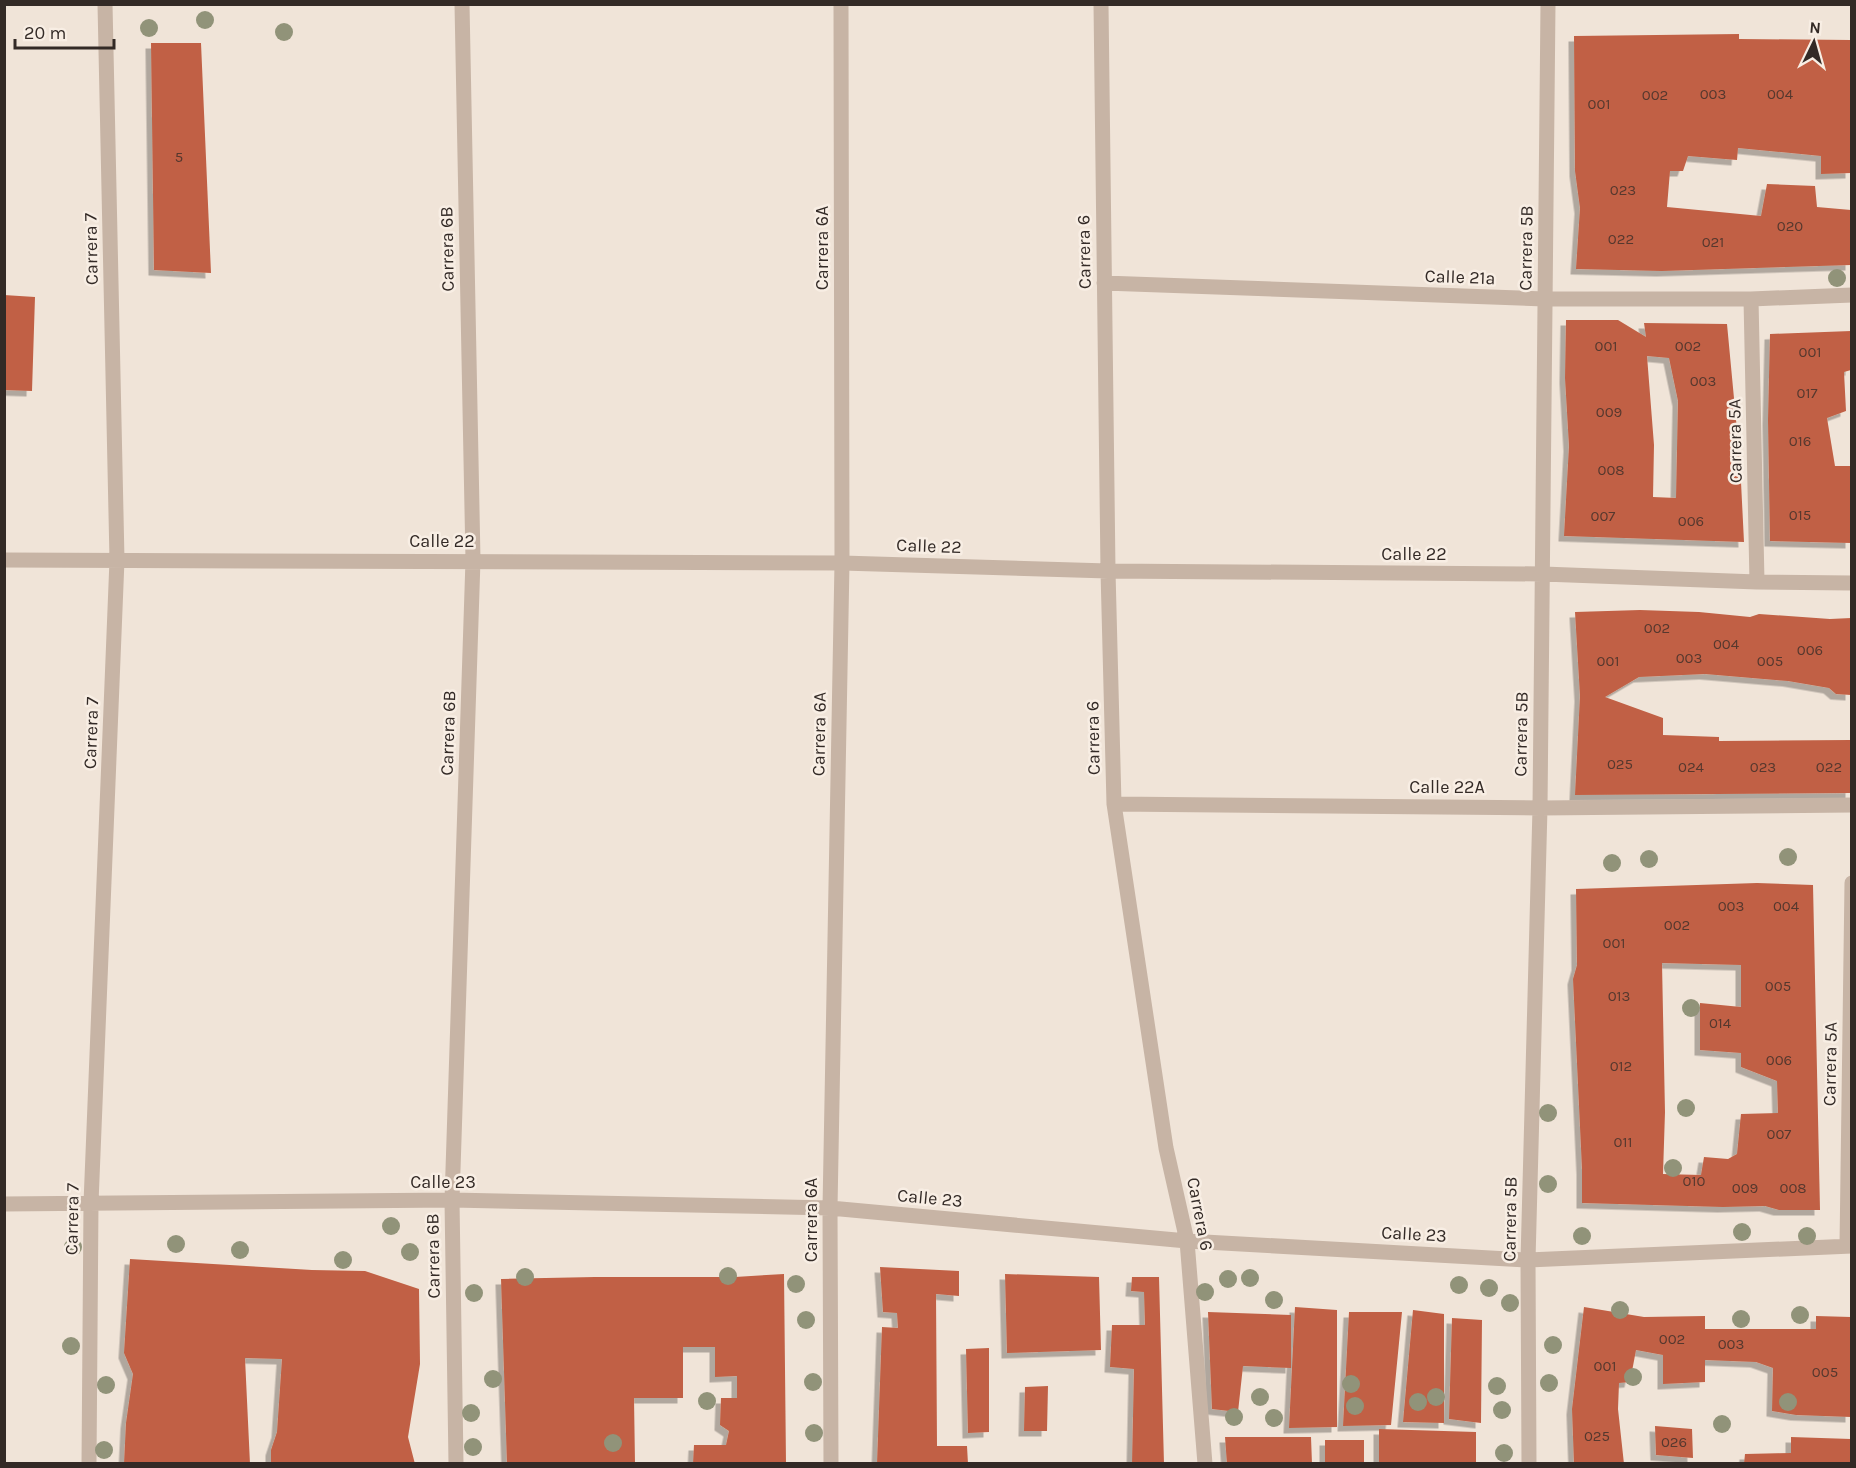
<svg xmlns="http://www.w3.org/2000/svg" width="1856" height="1468" viewBox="0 0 1856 1468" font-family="Karla,sans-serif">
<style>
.building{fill:#c16145;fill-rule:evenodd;filter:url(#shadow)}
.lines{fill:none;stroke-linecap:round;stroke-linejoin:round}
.street{stroke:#c7b4a5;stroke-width:15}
.tree{fill:#919379}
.labels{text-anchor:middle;stroke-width:5;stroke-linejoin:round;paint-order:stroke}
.number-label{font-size:15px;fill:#56382e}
.street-label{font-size:18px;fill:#332a26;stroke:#f8eee4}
</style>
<defs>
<filter id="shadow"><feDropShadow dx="-5.5" dy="5.5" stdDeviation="0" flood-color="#0004"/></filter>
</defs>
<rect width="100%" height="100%" fill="#f0e4d8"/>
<!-- building -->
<path class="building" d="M 1739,34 L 1739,39 L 1851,40 L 1851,173 L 1821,174 L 1821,156 L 1738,148 L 1737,160 L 1688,156 L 1683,171 L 1670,171 L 1667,207 L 1761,216 L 1767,184 L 1815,186 L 1817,207 L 1851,210 L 1851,265 L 1662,271 L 1576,269 L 1580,208 L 1575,171 L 1574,36 Z
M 151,43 L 201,43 L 211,273 L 154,270 Z
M 4,295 L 35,297 L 32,391 L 4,390 Z
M 1566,320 L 1618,320 L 1646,337 L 1644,323 L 1727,324 L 1740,462 L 1744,542 L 1564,536 L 1569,446 L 1565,378 ZM 1647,356 L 1669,358 L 1678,401 L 1676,498 L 1653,497 L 1654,445 Z
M 1851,331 L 1851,370 L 1844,372 L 1846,411 L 1827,418 L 1835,466 L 1851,466 L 1851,543 L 1770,541 L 1768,420 L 1770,334 Z
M 1640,610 L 1699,612 L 1750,617 L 1759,614 L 1830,619 L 1851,618 L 1851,695 L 1836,694 L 1829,688 L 1788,681 L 1705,674 L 1639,677 L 1605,697 L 1663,718 L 1663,735 L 1719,737 L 1719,741 L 1851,740 L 1851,793 L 1575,795 L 1580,696 L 1575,612 Z
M 1757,883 L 1813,885 L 1820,1210 L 1779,1210 L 1765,1206 L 1723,1207 L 1582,1203 L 1582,1169 L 1573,979 L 1577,965 L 1576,889 ZM 1662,963 L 1741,965 L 1741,1007 L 1700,1003 L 1700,1050 L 1741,1053 L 1741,1067 L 1777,1081 L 1778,1113 L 1741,1114 L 1737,1154 L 1728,1159 L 1704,1157 L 1701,1175 L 1663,1174 L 1665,1112 Z
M 130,1259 L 312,1270 L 365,1271 L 419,1289 L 420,1364 L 408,1437 L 415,1464 L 271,1464 L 271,1450 L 277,1432 L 282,1359 L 245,1358 L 250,1464 L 124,1464 L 126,1423 L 133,1374 L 124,1353 Z
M 880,1267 L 959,1271 L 959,1296 L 936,1294 L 937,1446 L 967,1446 L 968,1464 L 877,1464 L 882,1327 L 898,1328 L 897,1313 L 883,1312 Z
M 784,1274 L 786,1464 L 693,1464 L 694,1445 L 726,1445 L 729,1431 L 720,1425 L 721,1398 L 737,1398 L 737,1376 L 715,1377 L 715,1347 L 683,1347 L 683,1398 L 634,1398 L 635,1464 L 507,1464 L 501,1279 L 595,1277 L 735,1277 Z
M 1005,1274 L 1099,1277 L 1101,1350 L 1007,1353 Z
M 1132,1277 L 1159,1277 L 1164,1464 L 1132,1464 L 1134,1369 L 1110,1367 L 1112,1325 L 1145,1325 L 1144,1292 L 1131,1291 Z
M 1295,1307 L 1337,1310 L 1337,1427 L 1289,1428 Z
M 1584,1307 L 1644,1317 L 1705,1316 L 1705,1329 L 1816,1329 L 1816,1316 L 1851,1317 L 1851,1417 L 1796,1415 L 1772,1411 L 1773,1368 L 1756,1362 L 1705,1360 L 1705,1382 L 1663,1384 L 1663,1355 L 1636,1350 L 1630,1382 L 1619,1383 L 1618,1409 L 1624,1464 L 1574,1464 L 1572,1409 Z
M 1413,1310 L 1444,1314 L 1444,1423 L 1403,1422 Z
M 1208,1312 L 1291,1315 L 1291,1368 L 1243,1366 L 1238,1412 L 1212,1409 Z
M 1349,1312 L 1402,1312 L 1391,1425 L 1343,1426 Z
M 1452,1318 L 1482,1320 L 1481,1423 L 1449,1419 Z
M 989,1348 L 989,1432 L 968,1433 L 966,1349 Z
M 1048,1386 L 1047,1431 L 1024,1431 L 1025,1387 Z
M 1655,1426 L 1692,1429 L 1693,1458 L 1656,1455 Z
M 1379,1429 L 1476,1432 L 1476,1464 L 1379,1464 Z
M 1225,1437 L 1311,1437 L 1312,1464 L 1227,1464 Z
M 1791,1437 L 1851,1439 L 1851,1464 L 1744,1464 L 1745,1454 L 1791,1453 Z
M 1325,1440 L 1364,1440 L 1364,1464 L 1325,1464 Z"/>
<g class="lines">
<!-- street -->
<path class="street" d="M 1101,4 L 1108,571 L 1114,804 L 1166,1148 L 1187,1241 L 1205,1464
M 1104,283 L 1545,299 L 1751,299 L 1852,295
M 1751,299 L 1757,582
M 4,560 L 842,563 L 1108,571 L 1543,574 L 1757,582 L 1852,583
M 1114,804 L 1540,808 L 1852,805
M 4,1204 L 452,1200 L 830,1208 L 1187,1241 L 1528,1260 L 1852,1246
M 1847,1246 L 1852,883
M 89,1464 L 91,1203 L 117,560 L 105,4
M 456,1464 L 452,1200 L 473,560 L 462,4
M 831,1464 L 830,1208 L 842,563 L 841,4
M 1529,1464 L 1528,1260 L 1540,808 L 1548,4"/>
</g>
<!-- trees -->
<g class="tree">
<circle cx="205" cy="20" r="9"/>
<circle cx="149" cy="28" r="9"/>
<circle cx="284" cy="32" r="9"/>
<circle cx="1837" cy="278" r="9"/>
<circle cx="1788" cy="857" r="9"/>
<circle cx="1649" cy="859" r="9"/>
<circle cx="1612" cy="863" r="9"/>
<circle cx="1691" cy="1008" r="9"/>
<circle cx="1686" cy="1108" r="9"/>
<circle cx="1548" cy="1113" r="9"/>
<circle cx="1673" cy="1168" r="9"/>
<circle cx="1548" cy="1184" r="9"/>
<circle cx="391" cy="1226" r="9"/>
<circle cx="1742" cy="1232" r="9"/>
<circle cx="1582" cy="1236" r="9"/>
<circle cx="1807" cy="1236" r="9"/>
<circle cx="176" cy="1244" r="9"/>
<circle cx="73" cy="1247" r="9"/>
<circle cx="240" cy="1250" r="9"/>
<circle cx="410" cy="1252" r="9"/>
<circle cx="343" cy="1260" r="9"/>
<circle cx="728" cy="1276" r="9"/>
<circle cx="525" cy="1277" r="9"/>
<circle cx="1250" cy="1278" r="9"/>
<circle cx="1228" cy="1279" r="9"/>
<circle cx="796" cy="1284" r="9"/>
<circle cx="1459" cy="1285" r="9"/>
<circle cx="1489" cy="1288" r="9"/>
<circle cx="1205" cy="1292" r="9"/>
<circle cx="474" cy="1293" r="9"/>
<circle cx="1274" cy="1300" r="9"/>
<circle cx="1510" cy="1303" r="9"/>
<circle cx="1620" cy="1310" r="9"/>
<circle cx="1800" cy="1315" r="9"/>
<circle cx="1741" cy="1319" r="9"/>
<circle cx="806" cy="1320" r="9"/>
<circle cx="1553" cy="1345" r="9"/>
<circle cx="71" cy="1346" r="9"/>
<circle cx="1633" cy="1377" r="9"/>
<circle cx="493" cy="1379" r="9"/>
<circle cx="813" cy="1382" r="9"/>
<circle cx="1549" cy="1383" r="9"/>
<circle cx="1351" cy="1384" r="9"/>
<circle cx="106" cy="1385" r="9"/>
<circle cx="1497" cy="1386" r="9"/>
<circle cx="1260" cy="1397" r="9"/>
<circle cx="1436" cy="1397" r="9"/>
<circle cx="707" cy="1401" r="9"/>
<circle cx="1418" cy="1402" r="9"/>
<circle cx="1788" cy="1402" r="9"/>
<circle cx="1355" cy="1406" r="9"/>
<circle cx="1502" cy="1410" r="9"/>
<circle cx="471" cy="1413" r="9"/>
<circle cx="1234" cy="1417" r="9"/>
<circle cx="1274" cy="1418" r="9"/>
<circle cx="1722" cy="1424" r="9"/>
<circle cx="814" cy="1433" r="9"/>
<circle cx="613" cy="1443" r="9"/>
<circle cx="473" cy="1447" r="9"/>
<circle cx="104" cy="1450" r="9"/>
<circle cx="1504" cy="1453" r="9"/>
</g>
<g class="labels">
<!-- number labels -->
<g class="number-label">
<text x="1713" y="99">003</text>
<text x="1780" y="99">004</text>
<text x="1655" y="100">002</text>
<text x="1599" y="109">001</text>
<text x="179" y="162">5</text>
<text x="1623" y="195">023</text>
<text x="1790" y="231">020</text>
<text x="1621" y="244">022</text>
<text x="1713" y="247">021</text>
<text x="1606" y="351">001</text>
<text x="1688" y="351">002</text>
<text x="1810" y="357">001</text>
<text x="1703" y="386">003</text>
<text x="1807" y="398">017</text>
<text x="1609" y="417">009</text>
<text x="1800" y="446">016</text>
<text x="1611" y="475">008</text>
<text x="1800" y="520">015</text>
<text x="1603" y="521">007</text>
<text x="1691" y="526">006</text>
<text x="1657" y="633">002</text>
<text x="1726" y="649">004</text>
<text x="1810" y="655">006</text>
<text x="1689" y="663">003</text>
<text x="1608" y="666">001</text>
<text x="1770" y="666">005</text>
<text x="1620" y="769">025</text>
<text x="1691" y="772">024</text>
<text x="1763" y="772">023</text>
<text x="1829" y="772">022</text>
<text x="1731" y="911">003</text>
<text x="1786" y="911">004</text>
<text x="1677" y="930">002</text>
<text x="1614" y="948">001</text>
<text x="1778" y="991">005</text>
<text x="1619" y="1001">013</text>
<text x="1720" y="1028">014</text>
<text x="1779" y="1065">006</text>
<text x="1621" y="1071">012</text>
<text x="1779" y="1139">007</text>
<text x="1623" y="1147">011</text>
<text x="1694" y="1186">010</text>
<text x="1745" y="1193">009</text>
<text x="1793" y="1193">008</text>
<text x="1672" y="1344">002</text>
<text x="1731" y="1349">003</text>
<text x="1605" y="1371">001</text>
<text x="1825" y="1377">005</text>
<text x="1597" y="1441">025</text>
<text x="1674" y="1447">026</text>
</g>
<!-- street labels -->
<g class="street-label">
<text transform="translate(822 248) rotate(-90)" y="6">Carrera 6A</text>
<text transform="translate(1526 248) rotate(-89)" y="6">Carrera 5B</text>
<text transform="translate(91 249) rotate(-91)" y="6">Carrera 7</text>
<text transform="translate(447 249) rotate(-91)" y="6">Carrera 6B</text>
<text transform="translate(1084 252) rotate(-91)" y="6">Carrera 6</text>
<text transform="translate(1460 277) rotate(2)" y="6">Calle 21a</text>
<text transform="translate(1735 441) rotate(-91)" y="6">Carrera 5A</text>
<text x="442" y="547">Calle 22</text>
<text transform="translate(929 546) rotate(2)" y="6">Calle 22</text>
<text x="1414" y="560">Calle 22</text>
<text transform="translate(91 733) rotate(-88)" y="6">Carrera 7</text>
<text transform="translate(448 733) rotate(-88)" y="6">Carrera 6B</text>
<text transform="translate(819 734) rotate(-89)" y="6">Carrera 6A</text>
<text transform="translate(1521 734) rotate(-89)" y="6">Carrera 5B</text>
<text transform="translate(1093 738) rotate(-91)" y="6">Carrera 6</text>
<text x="1447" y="793">Calle 22A</text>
<text transform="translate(1830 1064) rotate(-89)" y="6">Carrera 5A</text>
<text x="443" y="1188">Calle 23</text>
<text transform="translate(930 1198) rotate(5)" y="6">Calle 23</text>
<text transform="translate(1200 1214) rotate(79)" y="6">Carrera 6</text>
<text transform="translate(72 1219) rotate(-89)" y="6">Carrera 7</text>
<text transform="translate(1510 1219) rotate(-89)" y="6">Carrera 5B</text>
<text transform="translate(811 1220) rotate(-90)" y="6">Carrera 6A</text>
<text transform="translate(1414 1234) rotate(3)" y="6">Calle 23</text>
<text transform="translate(433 1256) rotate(-91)" y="6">Carrera 6B</text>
</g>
</g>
<!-- border -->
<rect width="1856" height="1468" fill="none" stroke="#332a26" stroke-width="12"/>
<!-- north arrow -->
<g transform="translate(1814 42) rotate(5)" stroke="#f8eee4" stroke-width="4.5" paint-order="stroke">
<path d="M0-4.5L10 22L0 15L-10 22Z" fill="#332a26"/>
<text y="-9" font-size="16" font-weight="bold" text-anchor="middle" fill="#332a26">N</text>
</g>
<!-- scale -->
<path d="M15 39v9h99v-9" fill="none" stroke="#332a26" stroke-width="3"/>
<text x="24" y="39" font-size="18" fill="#332a26" stroke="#f8eee4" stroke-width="4.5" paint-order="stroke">20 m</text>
</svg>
